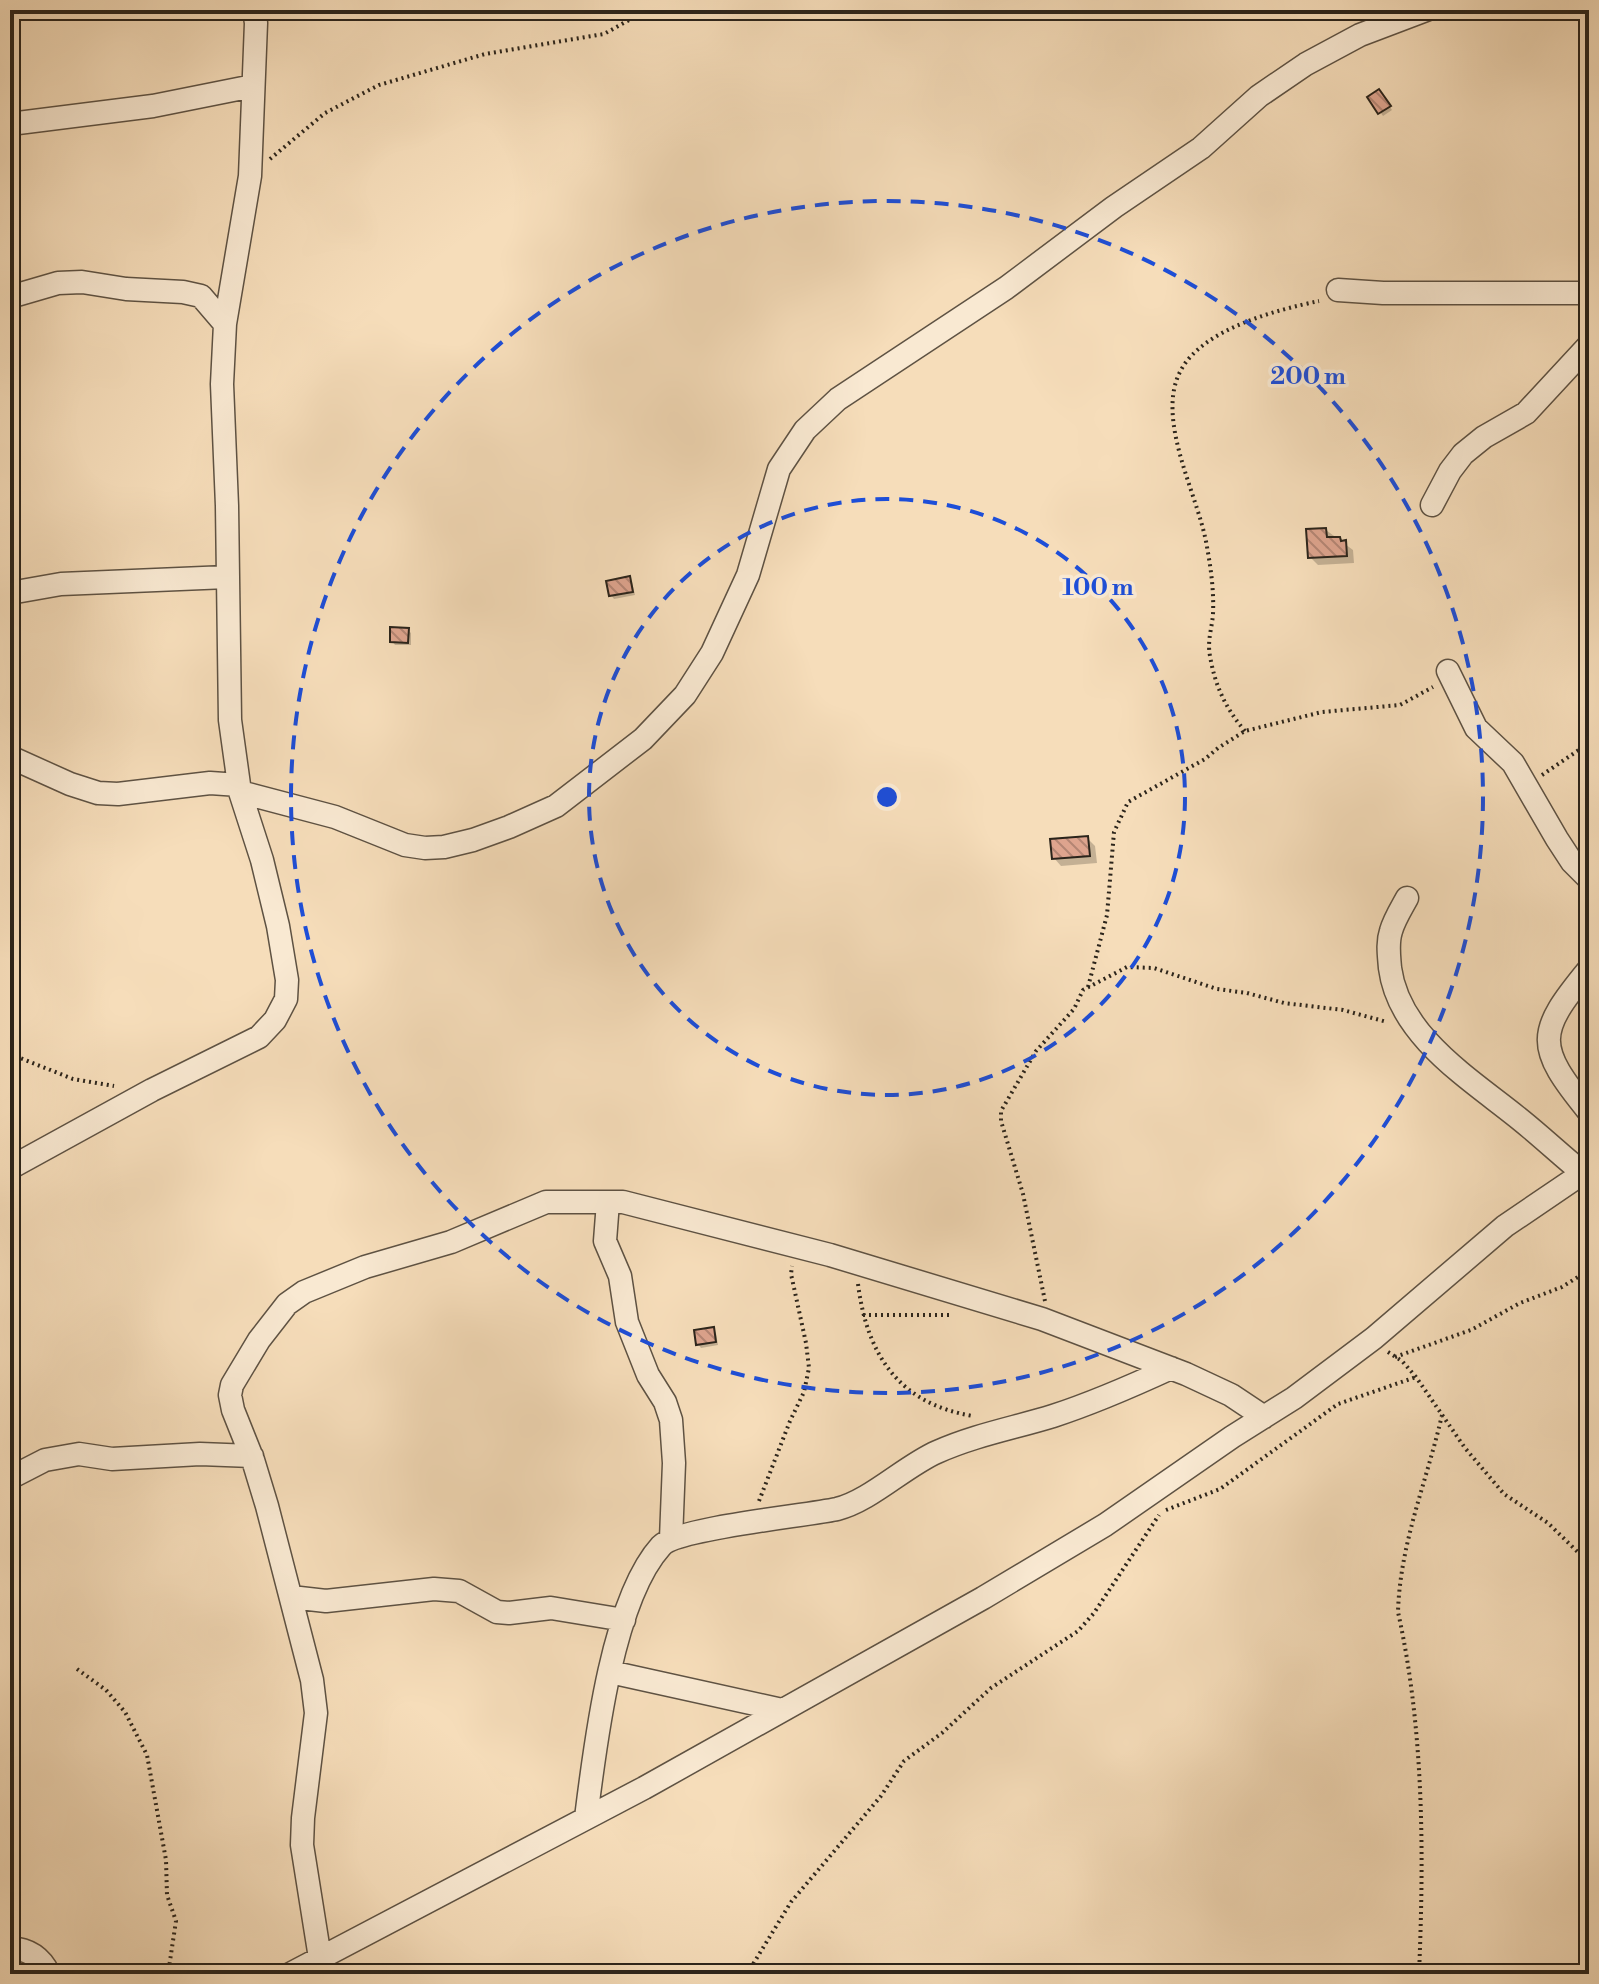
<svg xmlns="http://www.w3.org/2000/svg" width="1599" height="1984" viewBox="0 0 1599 1984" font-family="'Libre Bodoni',serif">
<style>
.shadow{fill:#0003}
.building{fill:url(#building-back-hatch);stroke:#2b241b;stroke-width:2}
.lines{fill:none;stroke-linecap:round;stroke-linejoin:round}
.street-casing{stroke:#5e5243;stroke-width:25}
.path{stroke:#2b241b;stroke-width:4;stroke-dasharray:2 4;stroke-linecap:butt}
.street{stroke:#f9e9d2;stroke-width:22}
.ring{fill:none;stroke:#1d4ed8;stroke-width:4;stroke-dasharray:14 10}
.centre{fill:#1d4ed8;stroke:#f9e9d2;stroke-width:4}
.ring-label{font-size:24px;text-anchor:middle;font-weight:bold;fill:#1d4ed8;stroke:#f9e9d2;stroke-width:7;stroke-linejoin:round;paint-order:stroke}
</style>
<defs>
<pattern id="building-back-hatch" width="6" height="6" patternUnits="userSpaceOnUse" patternTransform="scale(2)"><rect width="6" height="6" fill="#dea48e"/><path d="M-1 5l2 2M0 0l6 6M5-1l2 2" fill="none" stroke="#b48573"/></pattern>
</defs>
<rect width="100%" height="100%" fill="#f6ddba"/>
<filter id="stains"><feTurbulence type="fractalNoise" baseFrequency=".0025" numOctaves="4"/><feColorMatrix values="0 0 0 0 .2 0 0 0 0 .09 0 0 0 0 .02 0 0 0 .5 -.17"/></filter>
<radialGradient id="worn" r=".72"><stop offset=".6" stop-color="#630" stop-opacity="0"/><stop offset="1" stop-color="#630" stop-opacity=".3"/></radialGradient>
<!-- shadow -->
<path class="shadow" d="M 1382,95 L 1392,110 L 1383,116 L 1370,98 Z
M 1326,530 L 1353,550 L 1354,563 L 1318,565 L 1310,557 Z
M 629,579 L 632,582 L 635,595 L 614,599 L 611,595 Z
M 408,630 L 411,633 L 411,645 L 395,645 L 392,641 Z
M 1087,838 L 1095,846 L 1097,863 L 1061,866 L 1054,858 Z
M 713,1329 L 716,1333 L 718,1345 L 701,1348 L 698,1344 Z"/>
<!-- building -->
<path class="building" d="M 1379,89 L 1391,106 L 1378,114 L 1367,97 Z
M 1326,528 L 1327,537 L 1340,537 L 1341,541 L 1346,540 L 1347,556 L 1308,558 L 1306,529 Z
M 630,576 L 633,592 L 609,596 L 606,581 Z
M 390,627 L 409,628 L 408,643 L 390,642 Z
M 1088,836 L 1090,856 L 1052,859 L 1050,839 Z
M 714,1327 L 716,1342 L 696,1345 L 694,1330 Z"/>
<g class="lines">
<defs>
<path id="street" d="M 10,124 L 153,106 L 253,86
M 1338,290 L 1383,293 L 1589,293
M 10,297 L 58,283 L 82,282 L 126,289 L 183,292 L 201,296 L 225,324
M 1432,505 L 1450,471 L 1463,454 L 1484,437 L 1526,413 L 1589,345
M 10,593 L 61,584 L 227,577
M 1448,671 L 1476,728 L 1513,763 L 1557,839 L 1572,862 L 1589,879
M 10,757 L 70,784 L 98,793 L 118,794 L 210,783 L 239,785
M 240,792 L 335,817 L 405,845 L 425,848 L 444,847 L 473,840 L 509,827 L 556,806 L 643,739 L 685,695 L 712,653 L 748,575 L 779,469 L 805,430 L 838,399 L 1006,288 L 1114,207 L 1201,148 L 1259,96 L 1306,64 L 1360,35 L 1426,10
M 1407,898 C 1401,909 1394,920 1391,931 C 1387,943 1389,955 1390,968 C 1399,1037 1472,1080 1522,1121 C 1543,1138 1562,1156 1583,1173
M 1589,969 C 1536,1033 1535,1046 1589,1112
M 10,1168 L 152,1090 L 259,1037 L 275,1020 L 286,999 L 287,980 L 278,926 L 262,860 L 240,792 L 230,720 L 227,506 L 222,384 L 225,324 L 250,176 L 256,23 L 254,10
M 608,1202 L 605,1241 L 620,1276 L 627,1322 L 648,1375 L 665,1402 L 671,1420 L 674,1463 L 671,1539
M 10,1478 L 45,1460 L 79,1454 L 112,1459 L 200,1454 L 252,1456
M 291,1597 L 326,1601 L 434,1589 L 459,1591 L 497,1612 L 509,1613 L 551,1608 L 624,1620
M 610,1672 L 782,1710
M 586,1818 C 595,1746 612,1600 661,1546 C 677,1528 805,1516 837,1509 C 870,1501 905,1466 937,1452 C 975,1435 1014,1428 1053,1416 C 1093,1403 1132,1386 1171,1368
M 10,1948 C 29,1949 41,1957 49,1974
M 320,1958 L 302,1845 L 303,1818 L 316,1713 L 312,1680 L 267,1506 L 253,1460 L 233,1410 L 230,1395 L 232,1385 L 259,1340 L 287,1304 L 304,1292 L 365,1267 L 451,1242 L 546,1202 L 623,1202 L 830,1255 L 1042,1319 L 1186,1374 L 1231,1395 L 1264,1417
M 290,1974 L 644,1788 L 983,1598 L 1105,1525 L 1232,1437 L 1294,1398 L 1374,1338 L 1505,1226 L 1589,1169"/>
</defs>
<!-- street casing -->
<use href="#street" class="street-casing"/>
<!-- path -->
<path class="path" d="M 270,159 L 325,113 L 379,85 L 485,54 L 604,34 L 647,10
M 1245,731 C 1226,709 1215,686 1210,656 C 1207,641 1212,628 1213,614 C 1214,591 1211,569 1207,547 C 1199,496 1154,419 1181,370 C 1203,329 1276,310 1319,301
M 1542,775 L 1589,743
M 1088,987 L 1107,915 L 1114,832 L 1128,802 L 1205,759 L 1218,748 L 1245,731 L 1322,712 L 1400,705 L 1433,687
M 10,1054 L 73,1079 L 114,1086
M 858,1284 C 867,1355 899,1404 973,1416
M 1045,1301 L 1023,1194 L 1001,1121 L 1001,1111 L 1036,1051 L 1074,1009 L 1083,990 L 1127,967 L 1154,968 L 1217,989 L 1247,993 L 1284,1003 L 1343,1010 L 1387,1022
M 863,1315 L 953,1315
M 1388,1352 L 1402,1361 L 1416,1377 L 1465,1448 L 1504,1494 L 1548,1523 L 1589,1563
M 1395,1357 L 1471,1330 L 1520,1303 L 1562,1287 L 1589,1270
M 759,1501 L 790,1421 L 804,1392 L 809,1368 L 806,1343 L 791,1274 L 792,1266
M 1166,1510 L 1220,1489 L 1338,1404 L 1416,1377
M 77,1669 L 106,1690 L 125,1712 L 147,1755 L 166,1860 L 167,1895 L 176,1921 L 168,1974
M 747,1974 L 791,1902 L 881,1796 L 904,1761 L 942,1733 L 991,1688 L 1078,1631 L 1094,1613 L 1159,1515
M 1419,1974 C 1424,1853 1424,1730 1398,1612 C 1400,1543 1427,1481 1442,1415"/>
<!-- street -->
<use href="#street" class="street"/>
</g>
<!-- distance rings -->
<g class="ring">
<circle cx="887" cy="797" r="298"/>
<circle cx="887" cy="797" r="596"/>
</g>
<circle cx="887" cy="797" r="12" class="centre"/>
<g class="ring-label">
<text x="1308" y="384">200 m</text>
<text x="1098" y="595">100 m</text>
</g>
<!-- margin -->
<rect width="1599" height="1984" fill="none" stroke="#f6ddba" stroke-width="40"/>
<rect x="12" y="12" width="1575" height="1960" fill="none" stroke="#2b241b" stroke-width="4"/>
<rect x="20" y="20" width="1559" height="1944" fill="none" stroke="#2b241b" stroke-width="2"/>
<rect width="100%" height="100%" filter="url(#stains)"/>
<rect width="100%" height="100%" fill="url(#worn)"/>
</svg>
